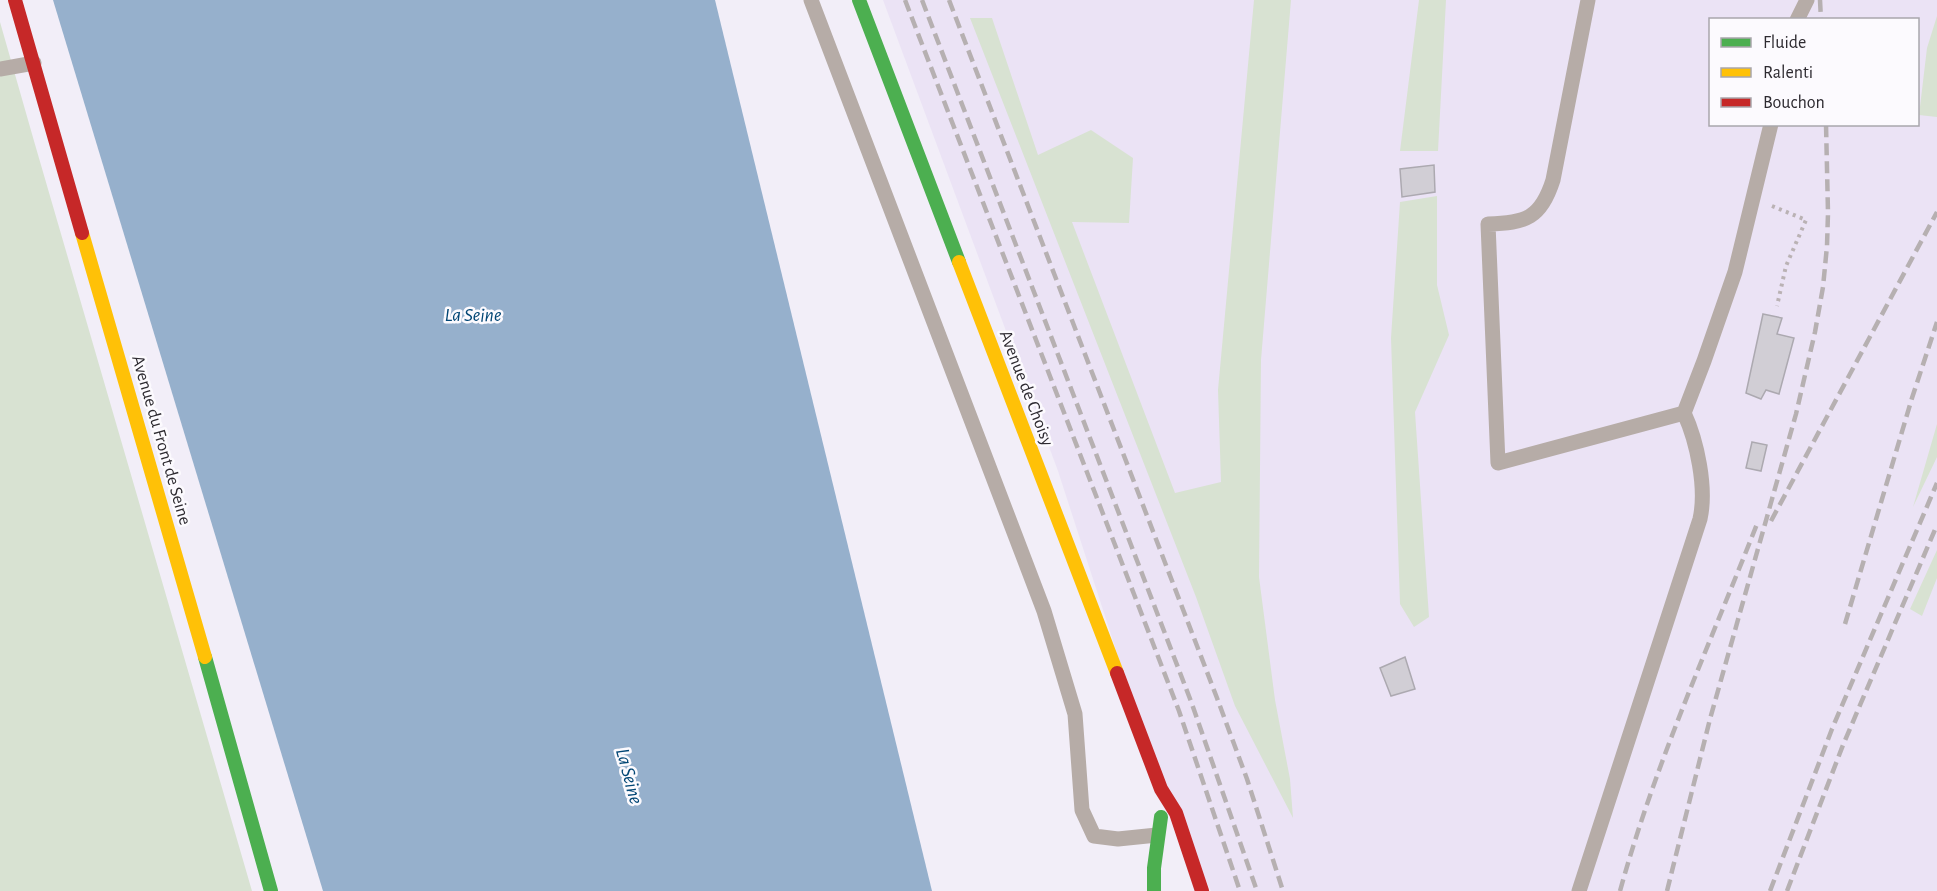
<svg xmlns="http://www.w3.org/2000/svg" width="1937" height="891" viewBox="0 0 1937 891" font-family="'Alegreya Sans',sans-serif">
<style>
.built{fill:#ebe3f5;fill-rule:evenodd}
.green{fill:#d8e2d2}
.water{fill:#96b0cc}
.building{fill:#d1ced5;stroke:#aca9b0;stroke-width:1.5}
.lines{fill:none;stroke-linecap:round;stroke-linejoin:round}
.path{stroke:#bab2b4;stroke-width:4;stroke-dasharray:3 4.5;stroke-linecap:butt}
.lane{stroke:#b6aca7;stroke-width:15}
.fast{stroke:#4caf50;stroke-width:14}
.slow{stroke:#ffc107;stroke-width:14}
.jam{stroke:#c62828;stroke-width:14}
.rail{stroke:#b6b0b1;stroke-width:4.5;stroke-dasharray:12 6;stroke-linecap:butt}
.labels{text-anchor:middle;stroke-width:5;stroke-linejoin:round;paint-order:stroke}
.street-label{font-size:18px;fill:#2d2a30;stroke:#fcfafe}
.water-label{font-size:20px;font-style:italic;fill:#004574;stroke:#fcfafe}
</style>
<rect width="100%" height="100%" fill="#f2eef8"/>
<!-- built -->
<path class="built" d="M 883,0 L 1937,0 L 1937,891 L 1211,891 L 1161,789 L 1058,471 ZM 1710,20 L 1918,20 L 1918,124 L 1710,124 Z"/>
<!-- green -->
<path class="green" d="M 1254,0 L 1291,0 L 1261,360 L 1259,577 L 1275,700 L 1290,779 L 1293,818 L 1235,706 L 1196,597 L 970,18 L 992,18 L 1038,155 L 1091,130 L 1133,158 L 1129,223 L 1072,222 L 1175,493 L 1221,482 L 1218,390 Z
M 1419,0 L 1446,0 L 1438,151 L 1400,151 Z
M 1937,16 L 1937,117 L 1919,115 L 1927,48 Z
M 0,22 L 34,141 L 252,891 L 0,891 Z
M 1437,196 L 1437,285 L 1449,335 L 1415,412 L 1429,617 L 1414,627 L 1400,604 L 1391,338 L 1400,202 Z
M 1937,424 L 1937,457 L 1913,507 Z
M 1937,550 L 1937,578 L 1922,616 L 1910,609 Z"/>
<!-- water -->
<path class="water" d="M 53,0 L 715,0 L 932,891 L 323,891 Z"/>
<!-- building -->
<path class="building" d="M 1434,165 L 1435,192 L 1402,197 L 1400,169 Z
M 1763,314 L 1782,318 L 1777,334 L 1794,338 L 1779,394 L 1766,390 L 1761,399 L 1746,393 Z
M 1752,442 L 1767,445 L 1761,471 L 1746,468 Z
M 1405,657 L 1415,689 L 1391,696 L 1380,668 Z"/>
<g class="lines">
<!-- path -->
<path class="path" d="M 1772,206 L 1806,220 L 1786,266 L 1777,306"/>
<!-- lane -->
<path class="lane" d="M 811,0 L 1044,611 L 1075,714 L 1082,810 L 1094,836 L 1118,839 L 1157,835
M 1588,0 L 1553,180 C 1541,218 1526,223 1488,224 L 1498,463 L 1684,413
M 1797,20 L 1807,0
M 0,69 L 34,63
M 1579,891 L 1700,519 C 1707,488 1697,441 1684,413 L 1704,361 L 1735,272 L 1771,124"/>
<!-- fast -->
<path class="fast" d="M 859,0 L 959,262
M 205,657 L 271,891
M 1154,891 L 1154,868 L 1161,817"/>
<!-- slow -->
<path class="slow" d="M 82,233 L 205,657
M 959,262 L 1117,673"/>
<!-- jam -->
<path class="jam" d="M 15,0 L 82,233
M 1117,673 L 1161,789 L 1176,813 L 1202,891"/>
<!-- rail -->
<path class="rail" d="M 905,0 L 1179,711 L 1240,891
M 922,0 L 1192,704 L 1257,891
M 949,0 L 1217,698 L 1247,779 L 1283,891
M 1820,0 L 1821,20
M 1771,521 L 1937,212
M 1845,624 L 1912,398 L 1937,322
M 1620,891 C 1655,764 1709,646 1757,524
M 1667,891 L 1710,719 L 1796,414 L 1815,332 L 1823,287 L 1827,246 L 1828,213 L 1826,124
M 1770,891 L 1832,729 L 1937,483
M 1787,891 L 1843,745 L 1937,525"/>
</g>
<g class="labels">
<!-- street labels -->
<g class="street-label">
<text transform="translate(1027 388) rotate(69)" y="6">Avenue de Choisy</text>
<text transform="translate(162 440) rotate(74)" y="6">Avenue du Front de Seine</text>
</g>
<!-- water labels -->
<g class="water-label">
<text x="473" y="321">La Seine</text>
<text transform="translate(630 776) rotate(75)" y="7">La Seine</text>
</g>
</g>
<!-- legend -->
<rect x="1709" y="18" width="210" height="108" fill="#fcfafe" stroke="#a9a7ac" stroke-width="1.5"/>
<rect x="1721" y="38" width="30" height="9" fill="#4caf50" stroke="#a9a7ac" stroke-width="1.5"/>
<text x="1763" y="48" font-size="18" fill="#2d2a30">Fluide</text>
<rect x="1721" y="68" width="30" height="9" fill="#ffc107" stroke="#a9a7ac" stroke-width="1.5"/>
<text x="1763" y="78" font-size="18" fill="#2d2a30">Ralenti</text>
<rect x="1721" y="98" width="30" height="9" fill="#c62828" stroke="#a9a7ac" stroke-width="1.5"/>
<text x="1763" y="108" font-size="18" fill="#2d2a30">Bouchon</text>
</svg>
